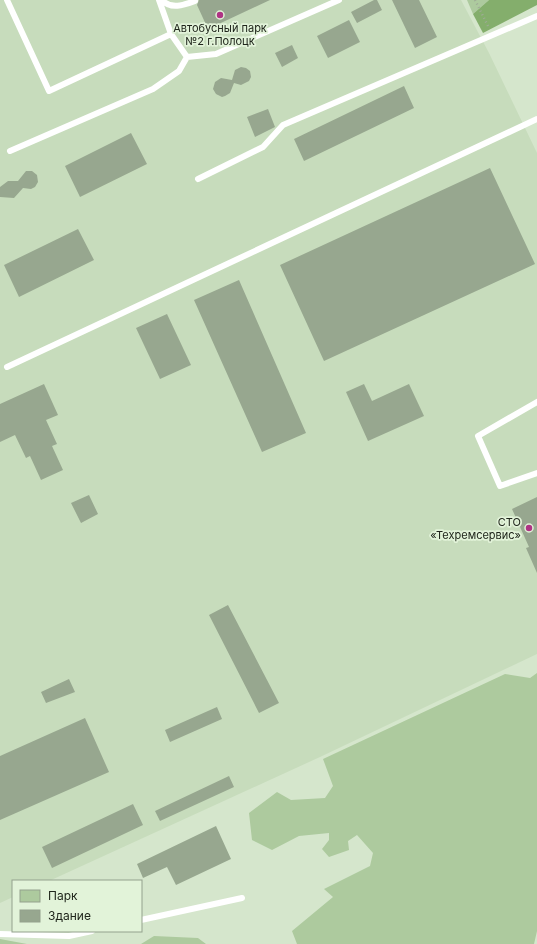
<svg xmlns="http://www.w3.org/2000/svg" width="537" height="944" viewBox="0 0 537 944" font-family="Inter,sans-serif">
<style>
.built{fill:#c7dcbc}
.green{fill:#adca9e}
.forest{fill:#84ae6c}
.building{fill:#97a78f}
.lines{fill:none;stroke-linecap:round;stroke-linejoin:round}
.path{stroke:#9eab96;stroke-width:2.5;stroke-dasharray:1 3;stroke-linecap:butt}
.lane{stroke:#fff;stroke-width:6}
.poi-dot{fill:#af3384;stroke:#e2f3d9;stroke-width:1.5}
.labels{text-anchor:middle;stroke-width:3.5;stroke-linejoin:round;paint-order:stroke}
.poi-label{font-size:11px;fill:#20261c;stroke:#e2f3d9}
</style>
<rect width="100%" height="100%" fill="#d5e6cc"/>
<!-- built -->
<path class="built" d="M 0,0 L 461,0 L 489,53 L 537,153 L 537,654 L 320,757 L 49,881 L 13,881 L 13,897 L 0,903 Z"/>
<!-- green -->
<path class="green" d="M 467,0 L 489,0 L 473,14 Z
M 537,673 L 537,931 L 534,944 L 297,944 L 292,931 L 333,897 L 324,889 L 370,866 L 373,853 L 357,835 L 348,841 L 349,850 L 329,857 L 322,849 L 329,840 L 329,833 L 299,836 L 272,850 L 252,840 L 249,813 L 277,792 L 291,800 L 325,798 L 333,786 L 323,759 L 505,674 L 530,678 Z
M 154,936 L 198,938 L 206,944 L 141,944 Z
M 0,939 L 27,944 L 0,944 Z"/>
<!-- forest -->
<path class="forest" d="M 489,0 L 537,0 L 537,5 L 483,33 L 473,14 Z"/>
<!-- building -->
<path class="building" d="M 199,0 L 270,0 L 208,29 L 197,5 Z
M 374,0 L 377,0 L 382,10 L 357,23 L 351,12 Z
M 392,0 L 419,0 L 437,37 L 415,48 Z
M 349,20 L 360,42 L 328,58 L 317,36 Z
M 292,45 L 298,58 L 282,67 L 275,53 Z
M 241,67 L 246,68 L 250,71 L 251,77 L 249,81 L 241,85 L 234,83 L 230,93 L 225,96 L 222,97 L 216,94 L 213,89 L 215,82 L 221,78 L 232,80 L 235,70 Z
M 404,86 L 414,108 L 304,161 L 294,139 Z
M 268,109 L 275,127 L 255,137 L 247,117 Z
M 131,133 L 147,164 L 80,197 L 65,166 Z
M 490,168 L 535,264 L 324,361 L 280,265 Z
M 26,171 L 32,171 L 37,175 L 38,182 L 35,187 L 31,189 L 23,188 L 14,198 L 0,197 L 0,187 L 8,181 L 18,181 Z
M 78,229 L 94,260 L 19,297 L 4,265 Z
M 239,280 L 306,433 L 262,452 L 194,300 Z
M 167,314 L 191,365 L 160,379 L 136,328 Z
M 44,384 L 58,415 L 46,420 L 57,444 L 52,446 L 63,470 L 41,480 L 30,456 L 26,458 L 15,435 L 0,442 L 0,404 Z
M 364,384 L 372,401 L 409,384 L 424,416 L 368,441 L 346,392 Z
M 89,495 L 98,514 L 81,523 L 71,503 Z
M 537,497 L 537,573 L 526,548 L 529,547 L 512,509 Z
M 228,605 L 279,703 L 259,713 L 209,615 Z
M 69,679 L 75,692 L 46,703 L 41,692 Z
M 217,707 L 222,719 L 170,742 L 165,730 Z
M 85,718 L 109,772 L 0,820 L 0,756 Z
M 229,776 L 234,787 L 160,821 L 155,811 Z
M 133,804 L 143,825 L 52,868 L 42,847 Z
M 216,826 L 231,859 L 176,885 L 167,867 L 143,878 L 137,864 Z"/>
<g class="lines">
<!-- path -->
<path class="path" d="M 475,0 L 489,28"/>
<!-- lane -->
<path class="lane" d="M 7,0 L 49,91 L 171,34
M 159,0 L 171,34 L 187,57
M 162,0 C 171,10 184,5 195,1
M 10,151 L 153,89 L 179,71 L 187,57 L 216,54 L 339,0
M 198,179 L 263,147 L 283,125 L 537,16
M 7,367 L 537,119
M 537,402 L 478,436 L 500,486 L 537,473
M 141,920 L 242,898
M 0,934 L 69,936 L 92,931"/>
</g>
<!-- markers -->
<g class="poi-dot">
<circle cx="220" cy="15" r="4"/>
<circle cx="529" cy="528" r="4"/>
</g>
<g class="labels">
<!-- poi labels -->
<g class="poi-label">
<text x="220" y="32">Автобусный парк<tspan x="220" dy="13">№2 г.Полоцк</tspan></text>
<text x="521" y="526" text-anchor="end">СТО<tspan x="521" dy="13">«Техремсервис»</tspan></text>
</g>
</g>
<!-- legend -->
<rect x="12" y="880" width="130" height="52" fill="#e2f3d9" stroke="#94a18d"/>
<rect x="20" y="890" width="20" height="12" fill="#adca9e" stroke="#94a18d"/>
<text x="48" y="900" font-size="12" fill="#20261c">Парк</text>
<rect x="20" y="910" width="20" height="12" fill="#97a78f" stroke="#94a18d"/>
<text x="48" y="920" font-size="12" fill="#20261c">Здание</text>
</svg>
